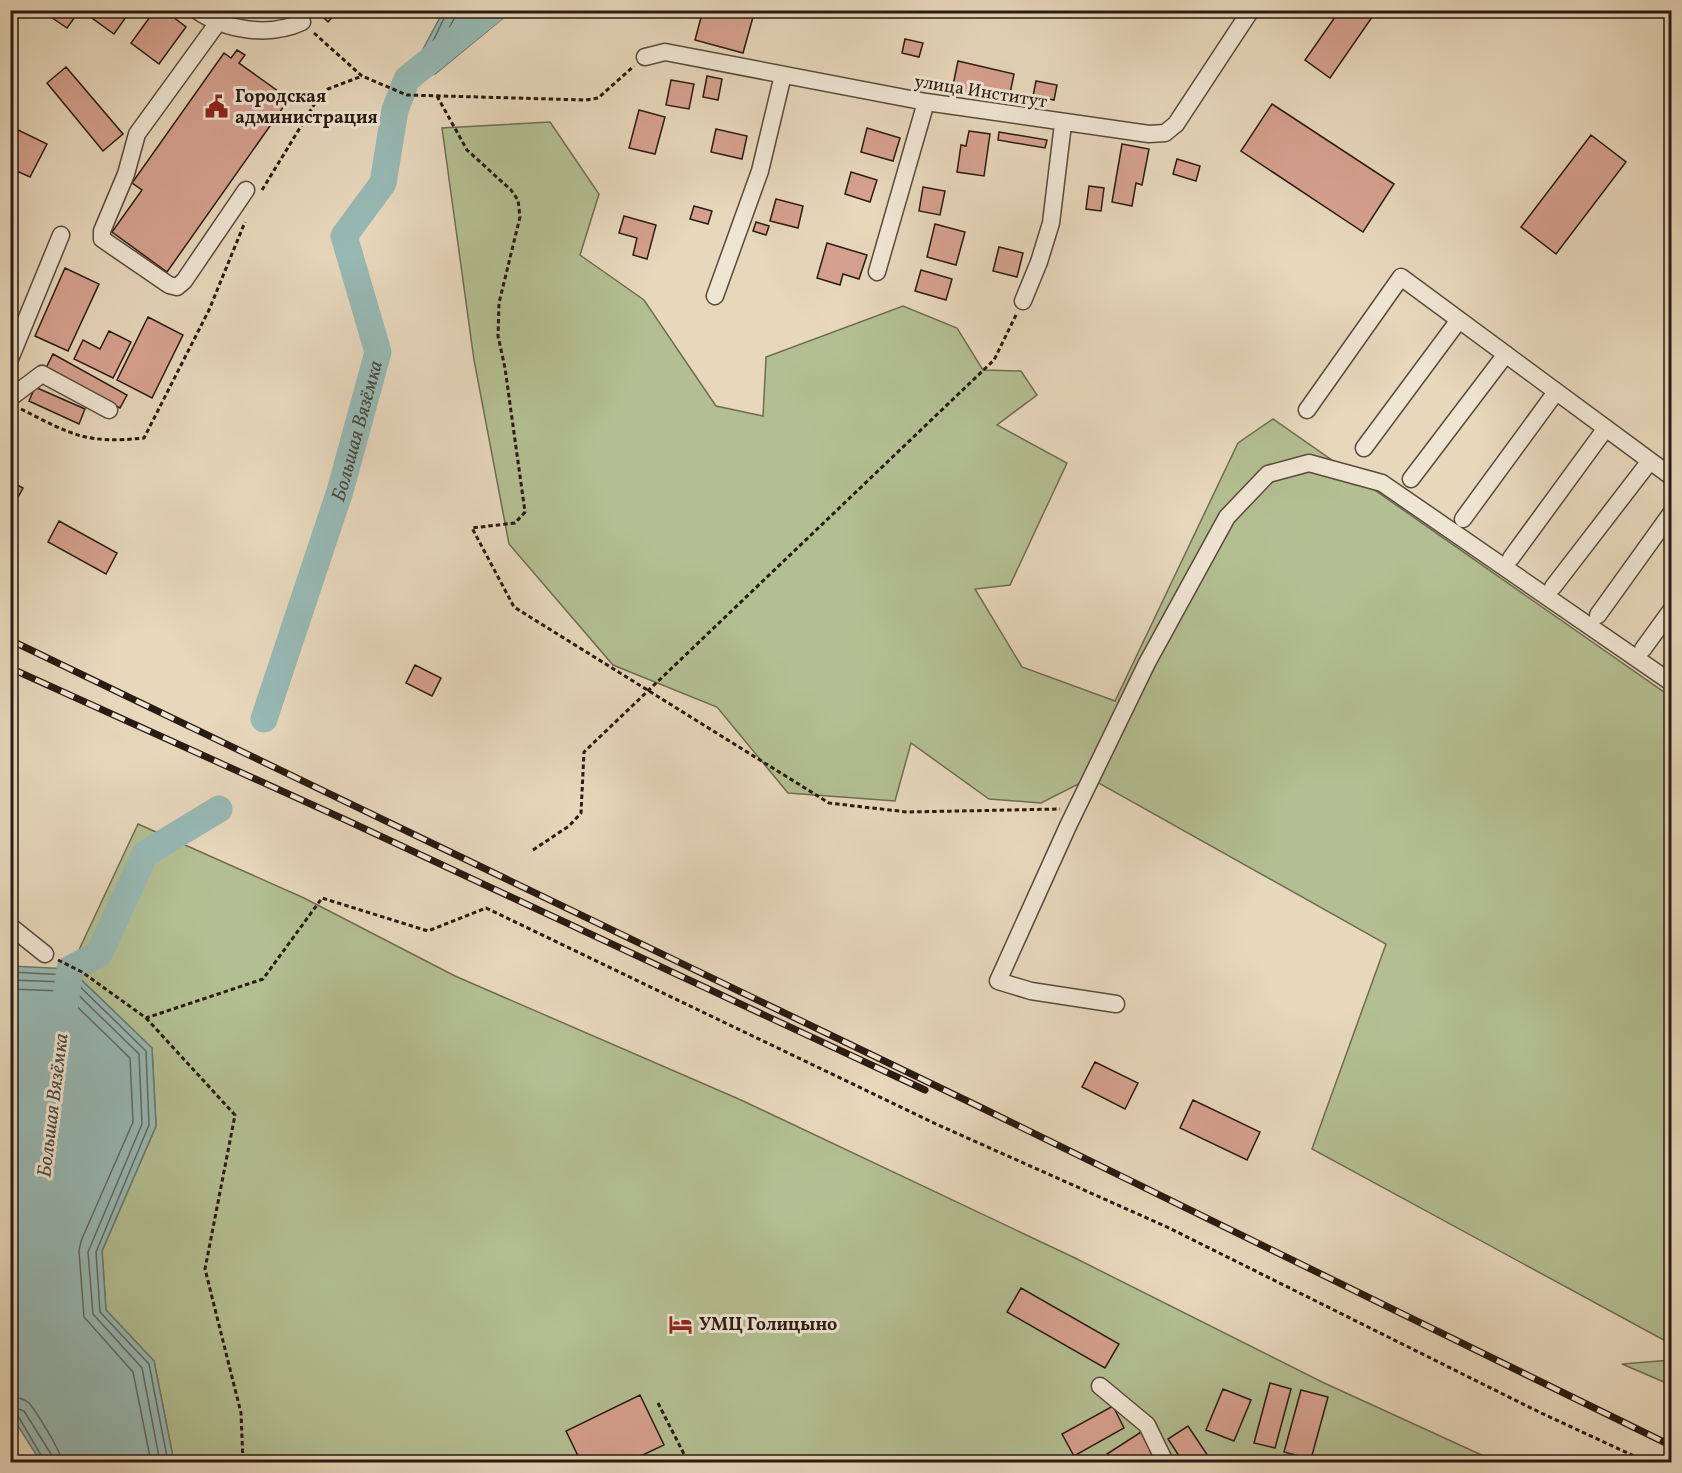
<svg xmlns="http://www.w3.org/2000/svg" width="1682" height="1473" viewBox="0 0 1682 1473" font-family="Vollkorn,serif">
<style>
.green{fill:#b3bf92;stroke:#6e6d52;stroke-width:1.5}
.water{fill:#97b9b4;stroke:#6b7a73;stroke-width:1.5}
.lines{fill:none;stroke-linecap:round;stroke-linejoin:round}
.shore{stroke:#606a62;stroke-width:1.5}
.river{stroke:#97b9b4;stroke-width:27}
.building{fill:#d6a18f;stroke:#2a1b11;stroke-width:1.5}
.minor-casing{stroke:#594a3c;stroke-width:19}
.path{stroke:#2a1b11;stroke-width:3;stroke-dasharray:4.5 3;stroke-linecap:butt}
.minor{stroke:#efe5d3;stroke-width:16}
.rail-casing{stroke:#2a1b11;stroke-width:7}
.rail{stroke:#efe5d3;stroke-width:4.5;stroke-dasharray:14;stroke-linecap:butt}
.labels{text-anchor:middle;stroke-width:6;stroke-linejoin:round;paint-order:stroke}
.street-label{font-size:18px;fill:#2a1b11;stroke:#efe5d3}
.poi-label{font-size:18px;font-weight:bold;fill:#2a1b11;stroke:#efe5d3;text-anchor:start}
.water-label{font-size:20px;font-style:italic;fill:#4b4a42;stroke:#efe5d3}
</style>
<rect width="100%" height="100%" fill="#e7d7bb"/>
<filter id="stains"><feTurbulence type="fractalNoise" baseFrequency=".00333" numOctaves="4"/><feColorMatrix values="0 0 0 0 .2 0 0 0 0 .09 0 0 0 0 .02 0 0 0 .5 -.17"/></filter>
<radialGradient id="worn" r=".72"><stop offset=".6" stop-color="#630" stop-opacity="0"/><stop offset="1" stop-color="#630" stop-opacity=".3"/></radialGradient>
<!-- green -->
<path class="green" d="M 550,122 L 599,194 L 580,255 L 644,300 L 716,406 L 763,416 L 766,357 L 903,306 L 957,328 L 983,370 L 1021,371 L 1037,395 L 997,425 L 1067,463 L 1010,585 L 975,589 L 1022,667 L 1115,701 L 1238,443 L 1273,419 L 1671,697 L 1671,1344 L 1312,1149 L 1386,944 L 1090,778 L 1041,803 L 989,799 L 911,743 L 895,801 L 788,793 L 717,707 L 613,665 L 509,544 L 474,360 L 442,128 Z
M 138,824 L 304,898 L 455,976 L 741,1100 L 1075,1258 L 1322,1382 L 1497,1462 L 174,1462 L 154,1361 L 106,1310 L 102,1251 L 156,1126 L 152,1048 L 70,969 Z
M 1671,1360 L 1671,1385 L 1622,1364 Z"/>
<!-- water -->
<path class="water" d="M 444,10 L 519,11 L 507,15 L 435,74 L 407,79 Z
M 11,966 L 70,969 L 152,1048 L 156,1126 L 102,1251 L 106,1310 L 154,1361 L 174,1462 L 41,1462 L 11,1415 Z"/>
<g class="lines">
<!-- shore -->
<path class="shore" d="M 448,10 L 421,66 L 422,70 L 432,68 L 503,10
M 456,10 L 454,19 L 439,46 L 440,50 L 491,10
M 10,972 L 68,975 L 146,1051 L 149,1125 L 96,1252 L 100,1312 L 149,1364 L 168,1462
M 10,980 L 65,982 L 139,1054 L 142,1124 L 88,1252 L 93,1314 L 142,1368 L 160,1462
M 10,989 L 61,991 L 130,1058 L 133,1122 L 81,1241 L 79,1251 L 84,1317 L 133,1372 L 151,1462
M 10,1397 C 17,1397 23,1398 29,1403 C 36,1411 62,1453 62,1462
M 10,1406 L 24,1411 L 51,1454 L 53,1462
M 10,1413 L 18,1416 L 45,1462"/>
<!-- river -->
<g class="river">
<path id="s1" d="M 264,719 L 340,491 L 378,352 L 344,236 L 383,183 L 395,110 L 407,79 L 492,10"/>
<path d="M 65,1004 L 70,969 L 99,954 L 145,854 L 219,809"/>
</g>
</g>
<!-- building -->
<path class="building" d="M 46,10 L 80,10 L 67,28 L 45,13 Z
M 98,10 L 131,10 L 114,34 L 92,18 Z
M 155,10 L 164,10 L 186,27 L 159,64 L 131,43 Z
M 322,10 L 337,10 L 338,11 L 328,22 L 319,13 Z
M 703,10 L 755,10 L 743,53 L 695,40 Z
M 1340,10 L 1377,10 L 1330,78 L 1305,60 Z
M 905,39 L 923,43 L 919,57 L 902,53 Z
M 237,50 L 245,55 L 239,63 L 289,99 L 167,272 L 112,232 L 142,190 L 132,183 L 224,53 L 231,58 Z
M 958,61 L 1014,74 L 1008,103 L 952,90 Z
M 66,67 L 123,134 L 103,151 L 47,83 Z
M 707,76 L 722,79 L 718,100 L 703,97 Z
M 671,80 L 694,84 L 689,109 L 666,105 Z
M 1036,81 L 1057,85 L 1054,100 L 1033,96 Z
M 1272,104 L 1394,184 L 1363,232 L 1241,151 Z
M 639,110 L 665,117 L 655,154 L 629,148 Z
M 10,126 L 47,144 L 30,177 L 10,168 Z
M 867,128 L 900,138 L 893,161 L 861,152 Z
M 716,129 L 747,136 L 742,159 L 711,152 Z
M 969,131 L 990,134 L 984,176 L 957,172 L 961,145 L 966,146 Z
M 999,132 L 1047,140 L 1045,148 L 998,140 Z
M 1591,135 L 1626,162 L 1556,254 L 1521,227 Z
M 1122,144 L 1149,149 L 1142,185 L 1136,183 L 1132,206 L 1112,202 Z
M 1177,159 L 1200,166 L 1196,181 L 1173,174 Z
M 851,172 L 877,180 L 870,202 L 845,194 Z
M 1089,186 L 1104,188 L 1101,211 L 1086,209 Z
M 923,187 L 945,191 L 940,215 L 919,211 Z
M 776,199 L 803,206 L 798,228 L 770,221 Z
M 694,206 L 712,211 L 708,224 L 690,219 Z
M 624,216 L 656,225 L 647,259 L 633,255 L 637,238 L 619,233 Z
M 756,222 L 769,226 L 766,235 L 753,231 Z
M 935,224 L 965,232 L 956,265 L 927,257 Z
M 827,243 L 867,255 L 859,279 L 843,274 L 840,285 L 817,278 Z
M 999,247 L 1023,253 L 1017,277 L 993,271 Z
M 65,268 L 99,284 L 68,351 L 35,336 Z
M 921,270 L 952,279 L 946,300 L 915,291 Z
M 148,317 L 183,335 L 152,398 L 117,380 Z
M 109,331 L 131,342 L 113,378 L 74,359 L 83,340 L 100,349 Z
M 53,354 L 127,395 L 120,408 L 46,368 Z
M 35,387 L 85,409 L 79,424 L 29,401 Z
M 10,481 L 23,488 L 11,510 L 10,510 Z
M 59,521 L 117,553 L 106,574 L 48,542 Z
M 415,665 L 441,678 L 432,696 L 406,683 Z
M 1095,1062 L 1138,1083 L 1125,1109 L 1082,1087 Z
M 1193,1100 L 1260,1132 L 1247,1160 L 1180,1128 Z
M 1021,1288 L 1119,1344 L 1105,1368 L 1007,1312 Z
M 1270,1383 L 1291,1389 L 1275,1448 L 1254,1443 Z
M 1223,1389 L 1251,1400 L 1234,1441 L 1206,1430 Z
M 1301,1390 L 1328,1397 L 1311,1459 L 1284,1452 Z
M 640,1395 L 664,1445 L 628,1462 L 581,1462 L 566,1431 Z
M 1113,1406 L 1124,1428 L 1074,1456 L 1062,1434 Z
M 1188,1426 L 1212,1462 L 1183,1462 L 1168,1439 Z
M 1141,1432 L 1157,1457 L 1149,1462 L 1113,1462 L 1107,1454 Z"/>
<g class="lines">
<defs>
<path id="minor" d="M 196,10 C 226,31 270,37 302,22
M 219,21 L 137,134 L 126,174 L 102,231 L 102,239 L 169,285 L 177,287 L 184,281 L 246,190
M 645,57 L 665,52 L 926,102 L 1149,134 L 1165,133 L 1176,124 L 1251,10
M 877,272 L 926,102
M 715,296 L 760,171 L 783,75
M 1023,301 L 1039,262 L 1051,223 L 1063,124
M 10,359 L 61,235
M 10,398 L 42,374 L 109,410
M 1307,410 L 1401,277 L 1672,477
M 1364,448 L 1459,320
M 1411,479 L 1506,354
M 1463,519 L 1556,392
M 1511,558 L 1606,428
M 1553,587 L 1650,461
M 1598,615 L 1672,512
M 1643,649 L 1672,609
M 10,926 L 45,954
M 1116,1004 L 1031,991 L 998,981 L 1068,826 L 1147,663 L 1227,517 L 1268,474 L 1309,463 L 1382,483 L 1672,683
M 1100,1386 L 1147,1425 L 1165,1462"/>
</defs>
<!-- minor casing -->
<use href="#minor" class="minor-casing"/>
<!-- path -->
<path class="path" d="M 314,33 L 362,76 L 407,95 L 586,100 L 598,98 L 634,66
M 437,96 L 467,150 L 511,190 L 518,200 L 520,217 L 499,303 L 498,336 L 505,368 L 525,512 L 515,523 L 472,528 L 514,607 L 829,803 L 907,812 L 1060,809
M 262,190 L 317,100 L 328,89 L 362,76
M 21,409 C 72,435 86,444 144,438 L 209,310 L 245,222
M 533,850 L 569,826 L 581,813 L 584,752 L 994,360 L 1017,313
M 58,960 L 82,972 L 146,1018 L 263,979 L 322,898 L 428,931 L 486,908 L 936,1124 L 1167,1227 L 1539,1412 L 1647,1462
M 146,1018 L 235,1115 L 205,1269 L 241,1413 L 243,1462
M 658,1403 L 688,1462"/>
<!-- minor -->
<use href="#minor" class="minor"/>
<defs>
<path id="rail" d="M 10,640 L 982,1108 L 1672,1446
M 10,668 L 348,821 L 925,1090"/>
</defs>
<!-- rail casing -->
<use href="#rail" class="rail-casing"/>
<!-- rail -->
<use href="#rail" class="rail"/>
</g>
<!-- icons -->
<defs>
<symbol id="civic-bare" viewBox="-9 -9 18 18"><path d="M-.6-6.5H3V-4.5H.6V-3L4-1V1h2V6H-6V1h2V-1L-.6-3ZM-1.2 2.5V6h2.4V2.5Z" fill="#8f2418" stroke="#efe5d3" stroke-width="2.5" paint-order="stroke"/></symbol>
<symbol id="hotel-bare" viewBox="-9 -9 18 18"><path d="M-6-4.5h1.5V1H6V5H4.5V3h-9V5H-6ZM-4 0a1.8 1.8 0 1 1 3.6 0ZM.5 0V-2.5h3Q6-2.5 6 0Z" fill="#8f2418" stroke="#efe5d3" stroke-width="2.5" paint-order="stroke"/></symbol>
</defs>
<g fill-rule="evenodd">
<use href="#civic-bare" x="200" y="90" width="33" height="33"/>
<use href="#hotel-bare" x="664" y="1308" width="33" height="33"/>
</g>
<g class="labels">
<!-- street labels -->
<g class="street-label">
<text transform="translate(981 91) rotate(9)" y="6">улица Институт</text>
</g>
<!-- poi labels -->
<g class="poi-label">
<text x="235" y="102">Городская<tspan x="235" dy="21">администрация</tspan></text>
<text x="699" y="1330">УМЦ Голицыно</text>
</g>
<!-- water labels -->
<g class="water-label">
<text dy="7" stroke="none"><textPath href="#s1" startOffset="303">Большая Вязёмка</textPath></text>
<text transform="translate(52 1105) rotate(-83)" y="7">Большая Вязёмка</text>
</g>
</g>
<!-- margin -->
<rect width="1682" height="1473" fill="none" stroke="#e7d7bb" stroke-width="36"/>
<rect x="12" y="12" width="1658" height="1449" fill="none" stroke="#2a1b11" stroke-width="3"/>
<rect x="18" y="18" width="1646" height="1437" fill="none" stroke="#2a1b11" stroke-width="1.5"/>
<rect width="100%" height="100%" filter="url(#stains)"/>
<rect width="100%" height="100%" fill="url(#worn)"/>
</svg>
